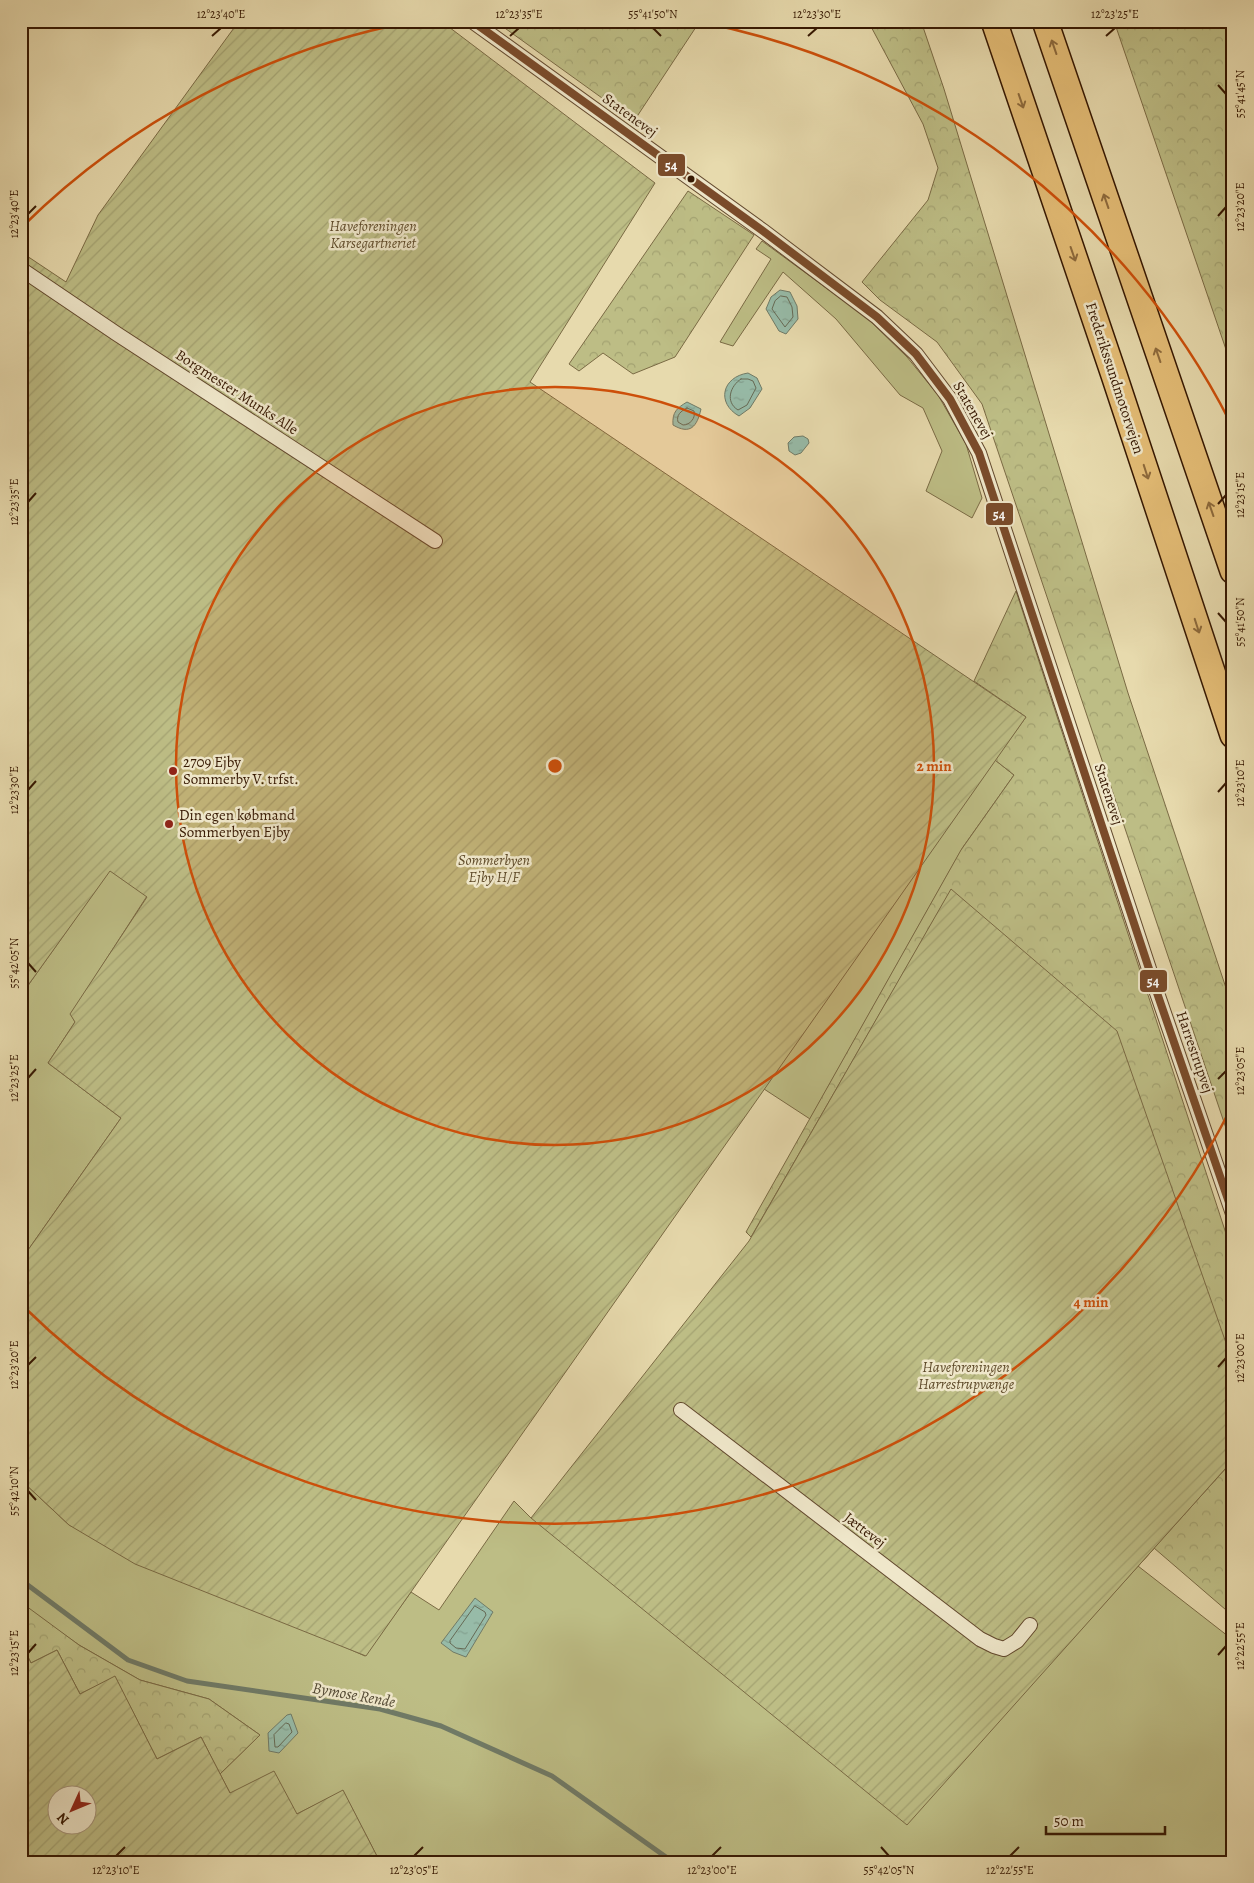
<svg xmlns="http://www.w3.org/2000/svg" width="1254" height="1883" viewBox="0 0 1254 1883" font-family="Alegreya,serif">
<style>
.green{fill:#bdbd85;stroke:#7a6a44}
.forest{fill:url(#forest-crowns);stroke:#7a6a44}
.garden{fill:url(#garden-furrows);stroke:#7a6a44;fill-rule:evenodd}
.water{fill:url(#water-ripples);stroke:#707a66}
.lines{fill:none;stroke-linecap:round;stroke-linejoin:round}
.shore{stroke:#666a55;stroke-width:1}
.stream{stroke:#707a66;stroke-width:5}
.street-casing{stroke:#62482d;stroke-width:16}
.highway-casing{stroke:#361802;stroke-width:28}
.street{stroke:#efe7ca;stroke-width:14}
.highway{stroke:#e4bd76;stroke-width:25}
.bus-1-casing{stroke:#efe7ca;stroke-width:11}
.bus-1{stroke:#7a4b2a;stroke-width:8}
.oneway{stroke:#8d6a3c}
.ticks{fill:none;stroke:#361802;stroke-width:2}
.ring{fill:none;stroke:#cd4f0a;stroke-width:2.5}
.bus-dot{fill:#361802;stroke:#efe7ca;stroke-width:2}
.poi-dot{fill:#8f2418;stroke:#efe7ca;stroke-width:2}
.labels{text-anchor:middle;stroke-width:5;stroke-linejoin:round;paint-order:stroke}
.street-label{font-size:15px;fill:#361802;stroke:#efe7ca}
.park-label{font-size:15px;font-style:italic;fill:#5e4a29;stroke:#efe7ca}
.poi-label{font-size:15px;fill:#361802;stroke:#efe7ca;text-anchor:start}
.water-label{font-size:16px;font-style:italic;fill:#534934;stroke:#efe7ca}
.centre{fill:#cd4f0a;stroke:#efe7ca;stroke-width:2.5}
.ring-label{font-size:15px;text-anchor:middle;font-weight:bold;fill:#cd4f0a;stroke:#efe7ca;stroke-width:5;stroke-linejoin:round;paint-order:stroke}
.line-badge{stroke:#efe7ca;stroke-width:2}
.badge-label{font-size:14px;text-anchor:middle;font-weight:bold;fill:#fff}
.neatline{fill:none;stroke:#361802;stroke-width:2}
.ticks-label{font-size:12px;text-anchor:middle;fill:#361802}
</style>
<defs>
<pattern id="forest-crowns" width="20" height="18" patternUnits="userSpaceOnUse" patternTransform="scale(1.25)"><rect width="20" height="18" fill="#bdbd85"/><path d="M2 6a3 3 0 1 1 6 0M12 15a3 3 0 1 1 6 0" fill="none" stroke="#a3a271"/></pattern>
<pattern id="garden-furrows" width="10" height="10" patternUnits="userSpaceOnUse" patternTransform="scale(1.25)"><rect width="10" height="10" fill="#bdbd85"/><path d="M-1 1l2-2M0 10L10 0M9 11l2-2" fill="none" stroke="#a3a271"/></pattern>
<pattern id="water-ripples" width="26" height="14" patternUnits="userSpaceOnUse" patternTransform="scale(1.25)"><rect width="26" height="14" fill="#97bba8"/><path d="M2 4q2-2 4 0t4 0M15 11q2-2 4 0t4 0" fill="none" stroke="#83a08f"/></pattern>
</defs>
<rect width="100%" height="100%" fill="#e7daad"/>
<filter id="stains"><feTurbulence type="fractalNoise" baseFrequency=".004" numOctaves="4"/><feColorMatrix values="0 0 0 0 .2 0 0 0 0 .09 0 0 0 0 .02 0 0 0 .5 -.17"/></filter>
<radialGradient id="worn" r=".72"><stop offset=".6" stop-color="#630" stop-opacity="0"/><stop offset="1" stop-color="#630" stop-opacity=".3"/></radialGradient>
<!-- green -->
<path class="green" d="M 762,241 L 866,317 L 907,357 L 938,395 L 966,444 L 982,498 L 972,518 L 926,491 L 942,451 L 923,408 L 900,395 L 836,319 L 783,272 L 733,346 L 720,342 L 771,259 L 756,249 Z
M 995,760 L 1014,775 L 963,847 L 810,1119 L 764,1089 Z
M 110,870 L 147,896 L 71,1014 L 75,1022 L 48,1063 L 121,1118 L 21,1260 L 21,998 L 29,984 Z
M 21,1480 L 69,1525 L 365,1656 L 411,1592 L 439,1610 L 514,1501 L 531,1518 L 1029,1687 L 1159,1543 L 1138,1566 L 1233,1640 L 1233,1862 L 380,1862 L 343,1791 L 297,1814 L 230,1793 L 220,1774 L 260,1735 L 209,1699 L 140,1680 L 79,1645 L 21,1604 Z"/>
<!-- forest -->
<path class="forest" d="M 495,21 L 700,21 L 634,121 Z
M 868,21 L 921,21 L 944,89 L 1128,693 L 1233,1009 L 1233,1149 L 982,404 L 937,342 L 880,300 L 862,282 L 928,200 L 938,168 L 923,124 Z
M 1114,21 L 1233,21 L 1233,370 Z
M 688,191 L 754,235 L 675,357 L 633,374 L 603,353 L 579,371 L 569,364 Z
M 1016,591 L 1233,1255 L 1233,1616 L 1154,1548 L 1228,1466 L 951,890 L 751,1237 L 746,1232 L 961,850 L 1014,775 L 995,760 L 1026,717 L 974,681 Z
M 22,1603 L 79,1645 L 140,1680 L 209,1699 L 260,1735 L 220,1774 L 201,1737 L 157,1759 L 115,1677 L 80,1694 L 57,1650 L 31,1663 L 21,1643 Z"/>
<!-- garden -->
<path class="garden" d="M 239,21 L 441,21 L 655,183 L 530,382 L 1026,717 L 366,1656 L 135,1564 L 69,1525 L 21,1480 L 21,1260 L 121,1118 L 48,1063 L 75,1022 L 70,1014 L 147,897 L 110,871 L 29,984 L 21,998 L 21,252 L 66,282 L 98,215 Z
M 951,889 L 1117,1031 L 1233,1363 L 1233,1460 L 907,1825 L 531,1518 L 749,1241 Z
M 21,1643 L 31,1663 L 57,1650 L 80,1694 L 115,1676 L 157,1759 L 201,1737 L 230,1793 L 274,1771 L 297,1814 L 343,1790 L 380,1862 L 21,1862 ZM 58,1796 L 88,1796 L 88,1826 L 58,1826 Z"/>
<!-- water -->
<path class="water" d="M 780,290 L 790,292 L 797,306 L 798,319 L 786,334 L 779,331 L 766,309 L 771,297 Z
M 748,373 L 757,378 L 762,389 L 750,408 L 739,416 C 716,403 722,377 748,373 Z
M 687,402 L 701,409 C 697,427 690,435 673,425 C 672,412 677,408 687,402 Z
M 803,436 L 808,439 L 809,443 L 801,453 L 795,455 L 789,451 L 788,443 L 794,437 Z
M 475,1598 L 493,1612 L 466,1657 L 453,1652 L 441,1643 Z
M 291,1714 L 298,1733 L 279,1753 L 269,1751 L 268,1733 L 287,1715 Z"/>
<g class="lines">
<!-- shore -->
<path class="shore" d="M 781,296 L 787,297 L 792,307 L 793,317 L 785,327 L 772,309 L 775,301 Z
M 741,379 L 748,379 L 753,381 L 756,388 L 747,405 L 738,410 C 725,402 730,386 741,379 Z
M 687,408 L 694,411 C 696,418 690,425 683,425 L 678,422 C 676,415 681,411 687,408 Z
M 475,1606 L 485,1612 L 486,1615 L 465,1649 L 456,1648 L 450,1643 L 450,1641 Z
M 286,1723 L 289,1724 L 292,1732 L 278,1747 L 275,1747 L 274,1735 Z"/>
<!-- stream -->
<path class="stream" d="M 21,1551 L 21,1556
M 21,1580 L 128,1660 L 187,1681 L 380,1709 L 441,1726 L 552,1776 L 673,1862"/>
<defs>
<path id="street" d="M 472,21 L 763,231 L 877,317 L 916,354 L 950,399 L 979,453 L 1155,987 L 1233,1214
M 21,269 L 117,334 L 435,541
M 681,1410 L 980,1639 L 994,1646 L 1004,1649 L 1017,1641 L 1030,1625"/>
<path id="highway" d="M 994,21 L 1114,375 L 1233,735
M 1045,21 L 1233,571"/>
</defs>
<!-- street casing -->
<use href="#street" class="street-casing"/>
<!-- highway casing -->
<use href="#highway" class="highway-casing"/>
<!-- street -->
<use href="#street" class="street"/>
<!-- highway -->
<use href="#highway" class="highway"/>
<defs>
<path id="bus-1" d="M 472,21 L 763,231 L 877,317 L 916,354 L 950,399 L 979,453 L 1155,987 L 1233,1214"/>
</defs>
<!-- bus-1 casing -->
<use href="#bus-1" class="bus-1-casing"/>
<!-- bus-1 -->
<use href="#bus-1" class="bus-1"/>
</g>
<!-- one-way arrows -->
<defs><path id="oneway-shaft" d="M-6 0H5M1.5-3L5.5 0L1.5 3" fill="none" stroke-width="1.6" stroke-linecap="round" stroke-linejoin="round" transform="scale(1.25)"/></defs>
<g class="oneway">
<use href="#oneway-shaft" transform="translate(1054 47) rotate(-109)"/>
<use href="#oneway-shaft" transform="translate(1021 101) rotate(71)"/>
<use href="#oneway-shaft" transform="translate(1106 201) rotate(-109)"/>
<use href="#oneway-shaft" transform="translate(1073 254) rotate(71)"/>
<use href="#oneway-shaft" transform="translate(1158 355) rotate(-109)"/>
<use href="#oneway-shaft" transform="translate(1146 472) rotate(72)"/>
<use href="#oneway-shaft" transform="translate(1211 509) rotate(-109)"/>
<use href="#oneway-shaft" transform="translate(1197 626) rotate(72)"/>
</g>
<!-- ticks -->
<path class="ticks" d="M 653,28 L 661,36M 212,36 L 221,28M 510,36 L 519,28M 808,36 L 817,28M 1106,36 L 1115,28M 1218,85 L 1226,94M 28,214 L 36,206M 1218,216 L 1226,207M 28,502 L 36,493M 1218,504 L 1226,495M 1218,613 L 1226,622M 28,790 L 36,781M 1218,792 L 1226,783M 28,963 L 36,972M 28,1078 L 36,1069M 1218,1079 L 1226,1071M 28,1365 L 36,1357M 1218,1367 L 1226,1358M 28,1491 L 36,1500M 28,1653 L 36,1644M 1218,1655 L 1226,1646M 881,1847 L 889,1856M 116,1856 L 125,1847M 414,1856 L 423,1847M 712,1856 L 721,1847M 1010,1856 L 1019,1847"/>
<!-- distance rings -->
<circle cx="555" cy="766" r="379" fill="#cd4f0a" fill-opacity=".12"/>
<g class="ring">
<circle cx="555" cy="766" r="379"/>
<path d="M1230 1110A758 758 0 0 1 24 1307M24 225A758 758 0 0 1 410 22M700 22A758 758 0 0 1 1230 422"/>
</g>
<!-- markers -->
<circle class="bus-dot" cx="691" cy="179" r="4.5"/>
<g class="poi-dot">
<circle cx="173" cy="771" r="5"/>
<circle cx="169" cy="824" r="5"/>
</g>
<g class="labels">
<!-- street labels -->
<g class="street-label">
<text transform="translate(630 115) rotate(36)" y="5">Statenevej</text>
<text transform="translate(1115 378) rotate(72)" y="5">Frederikssundmotorvejen</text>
<text transform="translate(237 392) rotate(33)" y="5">Borgmester Munks Alle</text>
<text transform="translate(973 410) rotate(60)" y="5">Statenevej</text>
<text transform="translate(1109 794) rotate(72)" y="5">Statenevej</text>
<text transform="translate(1195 1052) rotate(71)" y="5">Harrestrupvej</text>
<text transform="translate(865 1530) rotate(37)" y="5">Jættevej</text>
</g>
<!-- park labels -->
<g class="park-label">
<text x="373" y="231">Haveforeningen<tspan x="373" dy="17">Karsegartneriet</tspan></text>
<text x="494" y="865">Sommerbyen<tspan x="494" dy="17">Ejby H/F</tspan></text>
<text x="966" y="1372">Haveforeningen<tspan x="966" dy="17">Harrestrupvænge</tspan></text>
</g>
<!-- poi labels -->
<g class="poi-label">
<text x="183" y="767">2709 Ejby<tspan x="183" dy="17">Sommerby V. trfst.</tspan></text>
<text x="179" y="820">Din egen købmand<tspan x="179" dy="17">Sommerbyen Ejby</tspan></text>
</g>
<!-- water labels -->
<g class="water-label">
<text transform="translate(354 1694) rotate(10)" y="6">Bymose Rende</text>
</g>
</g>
<circle cx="555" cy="766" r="8" class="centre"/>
<g class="ring-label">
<text x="934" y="771">2 min</text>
<text x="1091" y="1307">4 min</text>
</g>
<g class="line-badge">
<rect x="657" y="153" width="29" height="24" rx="5" fill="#7a4b2a"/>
<rect x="985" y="502" width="29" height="24" rx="5" fill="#7a4b2a"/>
<rect x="1139" y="969" width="29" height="24" rx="5" fill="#7a4b2a"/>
</g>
<g class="badge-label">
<text x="671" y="170">54</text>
<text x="999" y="519">54</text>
<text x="1153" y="986">54</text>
</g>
<!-- margin -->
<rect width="1254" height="1883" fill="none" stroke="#e7daad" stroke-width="55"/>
<!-- north arrow -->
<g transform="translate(72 1810) rotate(226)"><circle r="24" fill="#efe7ca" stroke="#a5947a"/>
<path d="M0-4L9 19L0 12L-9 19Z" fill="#8f2418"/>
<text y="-8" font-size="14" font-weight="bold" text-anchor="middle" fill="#361802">N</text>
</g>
<!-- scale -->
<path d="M1046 1826v8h119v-8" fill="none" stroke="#361802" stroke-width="2.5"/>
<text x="1054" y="1826" font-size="15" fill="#361802" stroke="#efe7ca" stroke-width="4" paint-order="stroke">50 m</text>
<rect x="28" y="28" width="1198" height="1828" class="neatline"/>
<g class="ticks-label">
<text x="221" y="18">12°23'40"E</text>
<text x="519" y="18">12°23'35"E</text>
<text x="653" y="18">55°41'50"N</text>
<text x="817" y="18">12°23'30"E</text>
<text x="1115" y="18">12°23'25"E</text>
<text transform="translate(1240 94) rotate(-90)" y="4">55°41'45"N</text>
<text transform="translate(1240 207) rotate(-90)" y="4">12°23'20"E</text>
<text transform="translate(14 214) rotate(-90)" y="4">12°23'40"E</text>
<text transform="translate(1240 495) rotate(-90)" y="4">12°23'15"E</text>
<text transform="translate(14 502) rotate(-90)" y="4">12°23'35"E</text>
<text transform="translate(1240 622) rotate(-90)" y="4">55°41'50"N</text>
<text transform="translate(1240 783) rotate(-90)" y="4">12°23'10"E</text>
<text transform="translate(14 790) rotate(-90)" y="4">12°23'30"E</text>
<text transform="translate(14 963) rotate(-90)" y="4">55°42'05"N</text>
<text transform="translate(1240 1071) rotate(-90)" y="4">12°23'05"E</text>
<text transform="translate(14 1078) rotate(-90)" y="4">12°23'25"E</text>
<text transform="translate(1240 1358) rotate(-90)" y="4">12°23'00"E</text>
<text transform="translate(14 1365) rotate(-90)" y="4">12°23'20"E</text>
<text transform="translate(14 1491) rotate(-90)" y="4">55°42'10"N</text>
<text transform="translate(1240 1646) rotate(-90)" y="4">12°22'55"E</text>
<text transform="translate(14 1653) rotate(-90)" y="4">12°23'15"E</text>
<text x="116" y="1874">12°23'10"E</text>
<text x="414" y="1874">12°23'05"E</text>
<text x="712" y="1874">12°23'00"E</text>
<text x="889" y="1874">55°42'05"N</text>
<text x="1010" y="1874">12°22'55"E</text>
</g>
<rect width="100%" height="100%" filter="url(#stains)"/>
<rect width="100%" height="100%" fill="url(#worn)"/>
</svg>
